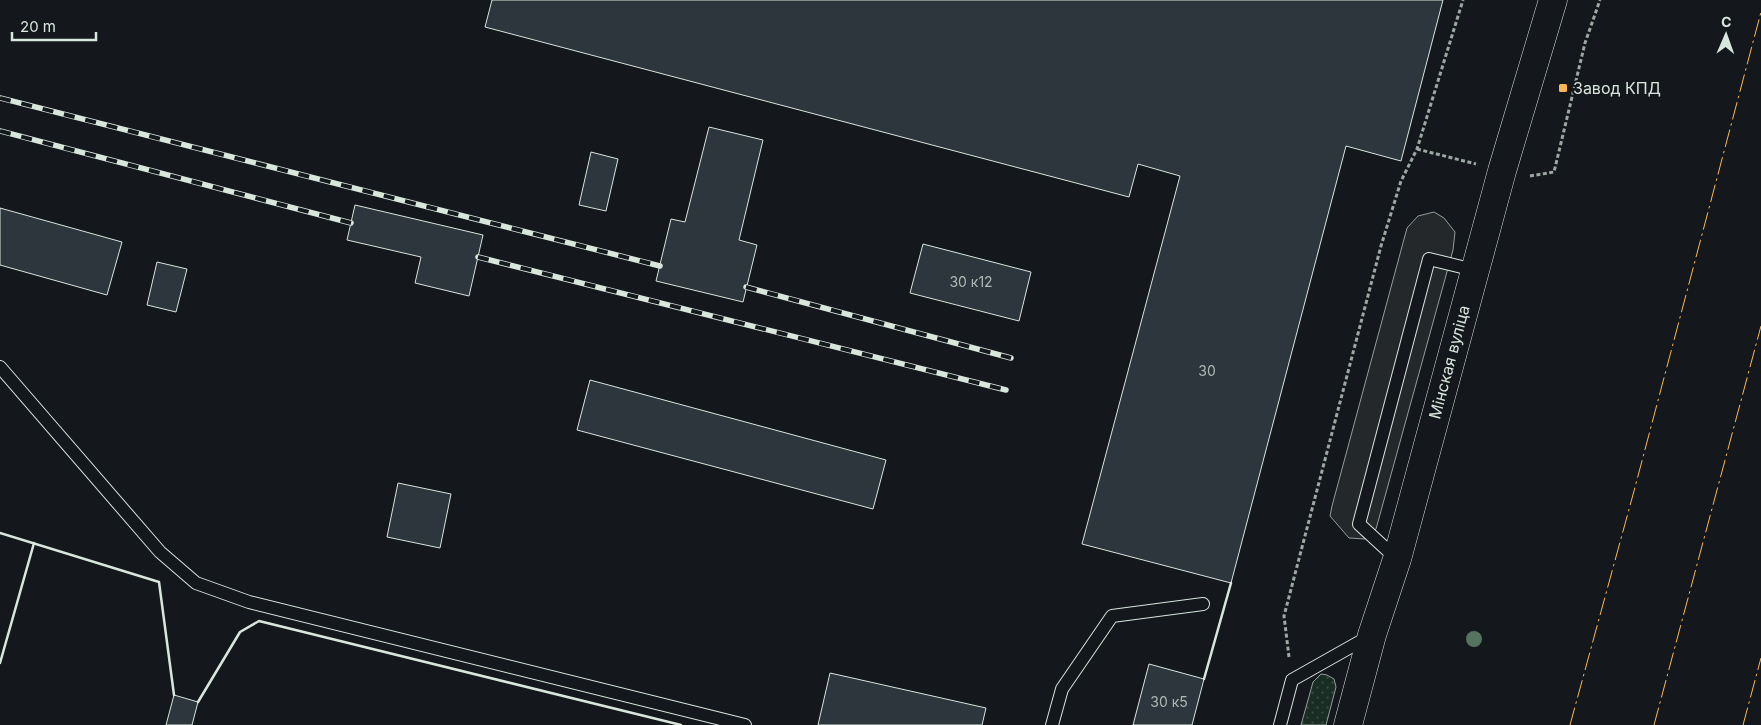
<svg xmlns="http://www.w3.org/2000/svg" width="1761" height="725" viewBox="0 0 1761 725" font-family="Inter,sans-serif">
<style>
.grass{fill:url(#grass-dots);stroke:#939e99}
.parking{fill:#24282b;stroke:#939e99}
.building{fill:#2c363c;stroke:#d8e6dc}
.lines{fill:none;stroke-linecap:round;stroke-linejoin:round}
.service-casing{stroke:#d8e6dc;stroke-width:14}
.secondary-casing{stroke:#d8e6dc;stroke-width:29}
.path{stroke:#9da8a2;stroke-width:3;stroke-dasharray:4 2.5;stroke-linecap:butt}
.service{stroke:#14181c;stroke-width:12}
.secondary{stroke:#14181c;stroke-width:28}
.rail-casing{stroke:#d8e6dc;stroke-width:5.5}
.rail{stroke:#14181c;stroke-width:4;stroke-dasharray:11;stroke-linecap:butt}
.wall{stroke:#d8e6dc;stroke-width:2.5}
.power{stroke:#ffb74d;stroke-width:1;stroke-dasharray:18 4 2.5 4;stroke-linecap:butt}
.tree{fill:#55745f}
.poi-dot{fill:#ffb74d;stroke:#14181c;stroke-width:2}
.labels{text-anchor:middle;stroke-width:4;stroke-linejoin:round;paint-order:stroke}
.number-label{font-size:14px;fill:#adbab4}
.poi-label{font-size:16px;fill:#d8e6dc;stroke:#14181c;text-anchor:start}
.street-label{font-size:16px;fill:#d8e6dc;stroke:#14181c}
</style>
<defs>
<pattern id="grass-dots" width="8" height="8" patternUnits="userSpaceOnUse" patternTransform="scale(1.25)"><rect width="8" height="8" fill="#1a2d24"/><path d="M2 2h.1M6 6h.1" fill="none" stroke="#3b4b43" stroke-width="1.8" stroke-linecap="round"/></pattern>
</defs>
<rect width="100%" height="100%" fill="#14181c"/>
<!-- grass -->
<path class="grass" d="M 1321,674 L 1327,675 L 1334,679 L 1336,687 L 1326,725 L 1301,725 L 1313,682 Z"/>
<!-- parking -->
<path class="parking" d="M 1434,212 L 1444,218 L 1455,232 L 1453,250 L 1376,529 L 1365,539 L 1349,538 L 1330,516 L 1332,506 L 1407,228 L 1418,216 Z"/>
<!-- building -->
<path class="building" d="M 492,0 L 1443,0 L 1401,161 L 1346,146 L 1231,583 L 1082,544 L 1180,176 L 1138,164 L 1129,197 L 485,27 Z
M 709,127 L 763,140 L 739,240 L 757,245 L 743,302 L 656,281 L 671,219 L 685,222 Z
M 591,152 L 618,159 L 606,211 L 579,205 Z
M 355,205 L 483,235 L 469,296 L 415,283 L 421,257 L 347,240 Z
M 0,208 L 122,242 L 107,295 L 0,265 Z
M 923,244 L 1031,272 L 1019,321 L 910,293 Z
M 157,262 L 187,269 L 176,312 L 147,305 Z
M 590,380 L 886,460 L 873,509 L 577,430 Z
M 398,483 L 451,494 L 440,548 L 387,537 Z
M 1149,664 L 1204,679 L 1192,725 L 1133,725 Z
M 830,673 L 986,708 L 982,725 L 818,725 Z
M 174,695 L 198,702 L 192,725 L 166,725 Z"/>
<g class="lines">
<defs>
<path id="service" d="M 0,367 L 160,552 L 196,583 L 249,602 L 745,725
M 1397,559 L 1359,524 L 1429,259 L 1474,270
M 1052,725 L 1062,689 L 1112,616 L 1203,604
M 1280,725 L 1292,680 L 1370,636"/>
<path id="secondary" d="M 1348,725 L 1372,635 L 1397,559 L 1502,171 L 1553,0"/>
</defs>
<!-- service casing -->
<use href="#service" class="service-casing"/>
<!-- secondary casing -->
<use href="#secondary" class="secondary-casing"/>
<!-- path -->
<path class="path" d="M 1417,149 L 1476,164
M 1530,176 L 1554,172 L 1585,43 L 1600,0
M 1289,657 L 1284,616 L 1381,246 L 1401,181 L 1417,149 L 1463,0"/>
<!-- service -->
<use href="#service" class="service"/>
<!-- secondary -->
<use href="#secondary" class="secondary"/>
<defs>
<path id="rail" d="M 0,98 L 660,266
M 0,131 L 351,223
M 478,257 L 1006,390
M 746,287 L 1011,358"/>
</defs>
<!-- rail casing -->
<use href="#rail" class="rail-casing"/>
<!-- rail -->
<use href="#rail" class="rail"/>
<!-- wall -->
<path class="wall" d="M 0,533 L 159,582 L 174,695
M 0,663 L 34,543
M 1204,679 L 1231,583
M 198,702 L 240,632 L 259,621 L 681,725"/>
<!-- power -->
<path class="power" d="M 1570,725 L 1634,491 L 1761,12
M 1654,725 L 1761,326
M 1743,725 L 1761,658"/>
</g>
<!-- trees -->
<circle class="tree" cx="1474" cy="639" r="8"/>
<!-- markers -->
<rect class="poi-dot" x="1558" y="83" width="10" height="10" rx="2.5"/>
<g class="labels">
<!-- number labels -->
<g class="number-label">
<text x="971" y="287">30 к12</text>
<text x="1207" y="376">30</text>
<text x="1169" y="707">30 к5</text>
</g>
<!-- poi labels -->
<g class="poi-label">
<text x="1573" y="94">Завод КПД</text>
</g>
<!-- street labels -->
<g class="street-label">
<text transform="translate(1449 362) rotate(-75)" y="6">Мінская вуліца</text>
</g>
</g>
<!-- north arrow -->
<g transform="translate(1726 35) rotate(2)" stroke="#14181c" stroke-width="4" paint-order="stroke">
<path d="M0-4L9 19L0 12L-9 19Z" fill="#d8e6dc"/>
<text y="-8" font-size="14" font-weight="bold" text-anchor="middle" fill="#d8e6dc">С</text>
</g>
<!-- scale -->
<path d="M12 32v8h84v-8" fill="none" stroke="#d8e6dc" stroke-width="2.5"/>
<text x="20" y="32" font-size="15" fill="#d8e6dc" stroke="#14181c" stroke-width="4" paint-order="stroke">20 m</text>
</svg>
